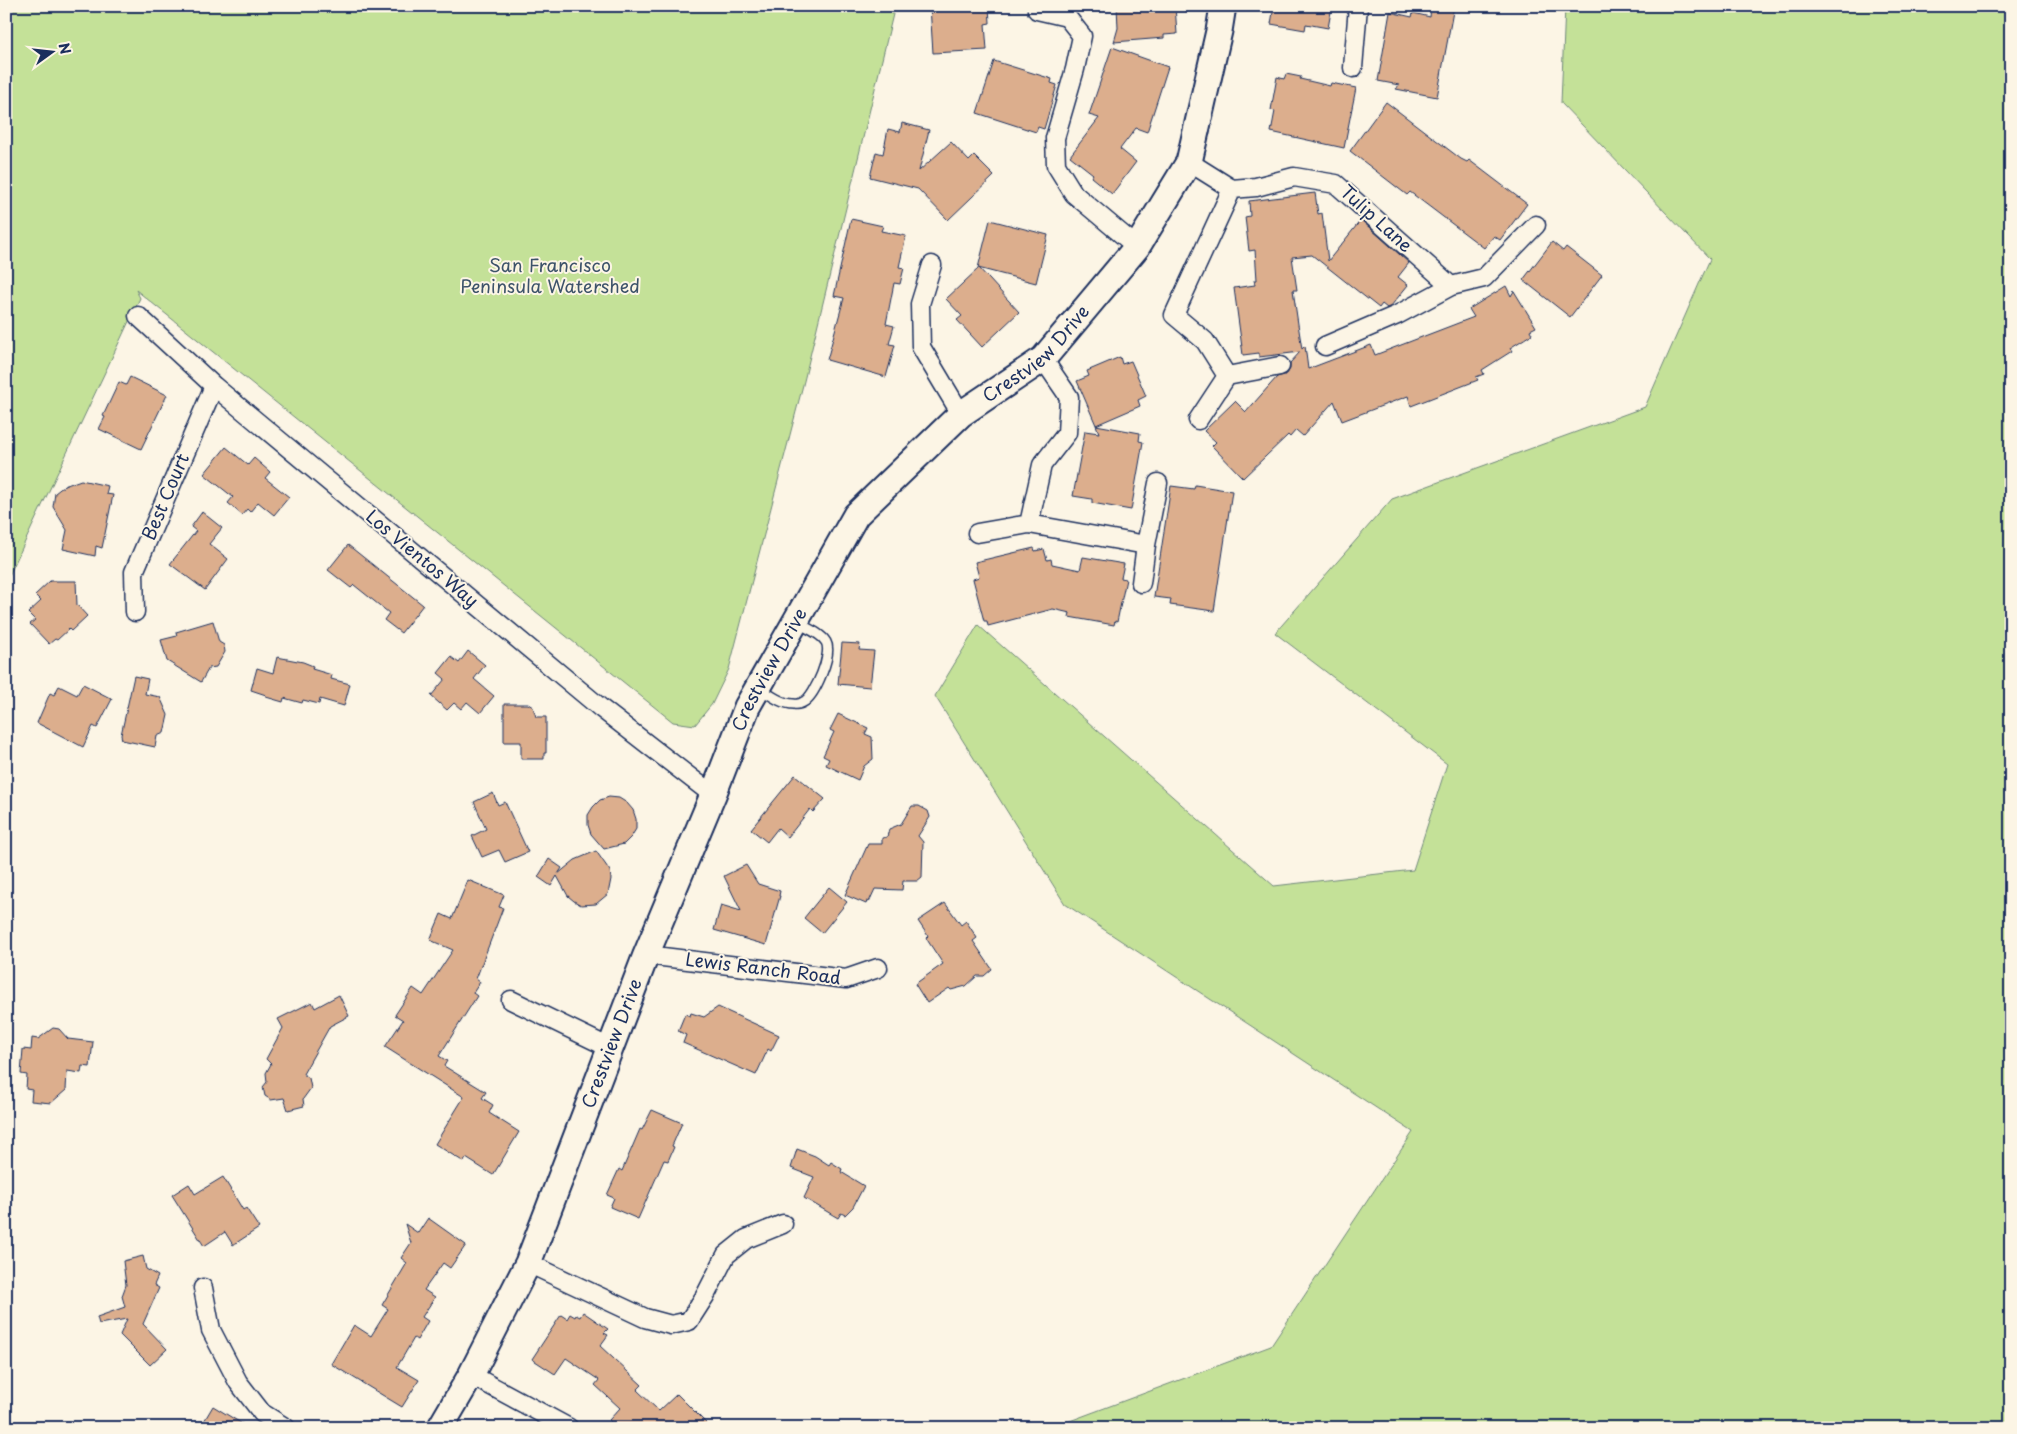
<svg xmlns="http://www.w3.org/2000/svg" width="2017" height="1434" viewBox="0 0 2017 1434" font-family="'Playpen Sans',sans-serif">
<style>
.green{fill:#c4e198;stroke:#70887b}
.building{fill:#dcae8d;stroke:#1b2f5e}
.lines{fill:none;stroke-linecap:round;stroke-linejoin:round}
.lane-casing{stroke:#1b2f5e;stroke-width:12}
.street-casing{stroke:#1b2f5e;stroke-width:21}
.secondary-casing{stroke:#1b2f5e;stroke-width:29}
.lane{stroke:#fcf5e5;stroke-width:9}
.street{stroke:#fcf5e5;stroke-width:18}
.secondary{stroke:#fcf5e5;stroke-width:25}
.labels{text-anchor:middle;stroke-width:4;stroke-linejoin:round;paint-order:stroke}
.street-label{font-size:18px;fill:#1b2f5e;stroke:#fcf5e5}
.park-label{font-size:18px;fill:#3d536a;stroke:#fcf5e5}
</style>
<rect width="100%" height="100%" fill="#fcf5e5"/>
<filter id="ink" filterUnits="userSpaceOnUse"><feTurbulence type="fractalNoise" baseFrequency=".02" numOctaves="2"/><feDisplacementMap in="SourceGraphic" scale="10" xChannelSelector="R" yChannelSelector="G"/><feConvolveMatrix kernelMatrix="1 2 1 2 8 2 1 2 1" color-interpolation-filters="sRGB"/></filter>
<g filter="url(#ink)">
<!-- green -->
<path class="green" d="M 6,6 L 895,6 L 804,381 L 729,669 L 712,704 L 695,725 L 673,722 L 136,290 L 140,298 L 6,582 Z
M 1565,6 L 2011,6 L 2011,1428 L 1051,1428 L 1271,1346 L 1413,1132 L 1065,904 L 935,696 L 978,625 L 1274,886 L 1413,870 L 1447,764 L 1275,633 L 1392,499 L 1645,407 L 1710,259 L 1561,103 Z"/>
<!-- building -->
<path class="building" d="M 930,6 L 989,6 L 990,23 L 985,24 L 987,50 L 933,53 Z
M 1117,6 L 1175,6 L 1177,34 L 1164,35 L 1164,38 L 1114,42 L 1118,28 Z
M 1274,6 L 1332,6 L 1328,28 L 1306,24 L 1305,30 L 1271,24 Z
M 1431,6 L 1454,6 L 1437,97 L 1396,89 L 1399,85 L 1378,81 L 1390,12 L 1412,17 L 1413,13 L 1430,17 Z
M 1112,47 L 1168,67 L 1147,132 L 1136,128 L 1120,149 L 1136,162 L 1112,194 L 1091,177 L 1093,174 L 1070,156 L 1099,118 L 1089,115 Z
M 994,61 L 1052,79 L 1051,83 L 1057,85 L 1044,129 L 1038,127 L 1036,132 L 977,113 Z
M 1286,74 L 1301,77 L 1300,79 L 1330,86 L 1331,83 L 1356,88 L 1344,148 L 1271,132 L 1275,111 L 1271,110 L 1277,77 L 1284,79 Z
M 1386,102 L 1461,159 L 1467,162 L 1469,160 L 1527,204 L 1500,240 L 1494,236 L 1484,248 L 1410,192 L 1407,195 L 1350,151 Z
M 902,123 L 929,130 L 919,171 L 951,142 L 969,161 L 974,156 L 994,176 L 948,220 L 918,189 L 870,177 L 876,152 L 883,154 L 888,129 L 900,132 Z
M 1315,193 L 1318,214 L 1322,213 L 1328,261 L 1361,220 L 1409,263 L 1398,277 L 1408,285 L 1391,306 L 1387,308 L 1382,304 L 1379,308 L 1312,255 L 1292,257 L 1297,290 L 1293,290 L 1298,324 L 1302,349 L 1305,346 L 1308,369 L 1371,345 L 1375,355 L 1474,317 L 1469,309 L 1506,286 L 1511,296 L 1514,291 L 1536,327 L 1530,330 L 1532,334 L 1510,348 L 1512,351 L 1482,370 L 1484,374 L 1476,377 L 1478,380 L 1411,406 L 1408,396 L 1342,421 L 1334,401 L 1303,436 L 1296,430 L 1290,437 L 1288,435 L 1243,478 L 1212,446 L 1216,442 L 1204,431 L 1235,401 L 1246,412 L 1277,377 L 1287,374 L 1290,369 L 1290,363 L 1300,352 L 1259,357 L 1259,353 L 1243,355 L 1234,288 L 1255,285 L 1254,280 L 1257,280 L 1255,250 L 1249,251 L 1245,217 L 1250,216 L 1249,201 Z
M 851,219 L 883,226 L 881,231 L 906,236 L 899,267 L 904,268 L 900,284 L 894,283 L 886,324 L 894,326 L 889,344 L 895,345 L 886,377 L 827,360 L 844,298 L 834,296 Z
M 990,220 L 1048,235 L 1036,283 L 978,268 Z
M 1552,242 L 1563,251 L 1566,247 L 1602,275 L 1570,317 L 1523,280 Z
M 979,268 L 1019,312 L 982,347 L 957,320 L 962,316 L 946,299 Z
M 1120,357 L 1122,364 L 1131,361 L 1146,396 L 1138,400 L 1140,406 L 1096,425 L 1077,381 L 1089,376 L 1087,371 Z
M 130,377 L 167,395 L 141,449 L 99,429 L 105,417 L 103,416 L 119,382 L 126,385 Z
M 1096,425 L 1140,433 L 1139,441 L 1143,442 L 1131,510 L 1092,503 L 1092,499 L 1073,496 L 1085,431 L 1099,433 Z
M 226,447 L 248,465 L 254,458 L 270,472 L 265,478 L 289,497 L 274,515 L 258,502 L 250,512 L 247,509 L 242,515 L 228,503 L 233,497 L 204,474 Z
M 81,480 L 108,486 L 106,494 L 113,495 L 102,548 L 96,546 L 95,556 L 63,549 L 67,530 L 53,507 L 55,493 L 64,486 Z
M 1195,485 L 1232,491 L 1214,611 L 1170,605 L 1171,599 L 1154,597 L 1171,486 L 1194,489 Z
M 202,512 L 222,528 L 209,544 L 228,559 L 205,590 L 170,564 L 196,531 L 191,527 Z
M 348,545 L 423,605 L 401,633 L 384,620 L 389,613 L 354,585 L 351,588 L 328,570 Z
M 1034,548 L 1035,551 L 1044,549 L 1047,560 L 1051,559 L 1052,564 L 1080,570 L 1083,557 L 1124,564 L 1121,578 L 1126,579 L 1117,622 L 1115,621 L 1114,625 L 1069,617 L 1070,613 L 1053,609 L 988,626 L 987,621 L 984,621 L 973,579 L 979,577 L 975,562 Z
M 50,581 L 76,581 L 77,605 L 87,616 L 71,631 L 69,629 L 57,640 L 55,639 L 49,644 L 30,624 L 35,620 L 28,613 L 41,601 L 35,595 Z
M 213,621 L 219,642 L 224,645 L 225,652 L 216,667 L 209,668 L 201,682 L 167,661 L 161,640 L 177,636 L 176,632 Z
M 842,643 L 860,644 L 859,650 L 874,651 L 870,687 L 838,684 Z
M 468,651 L 485,665 L 474,679 L 494,696 L 480,713 L 467,702 L 461,709 L 454,703 L 447,710 L 431,696 L 445,679 L 438,673 L 451,657 L 459,663 Z
M 277,657 L 303,662 L 313,666 L 312,669 L 332,675 L 331,679 L 350,684 L 344,706 L 320,699 L 319,704 L 303,700 L 302,703 L 284,698 L 283,702 L 266,697 L 266,695 L 251,690 L 257,668 L 273,673 Z
M 134,676 L 148,679 L 145,694 L 160,697 L 168,715 L 164,733 L 157,736 L 155,747 L 122,740 L 121,735 Z
M 83,684 L 112,699 L 97,728 L 93,726 L 83,747 L 37,723 L 50,693 L 54,695 L 59,686 L 77,695 Z
M 504,704 L 528,704 L 533,707 L 536,717 L 546,717 L 546,753 L 544,753 L 544,759 L 521,759 L 521,742 L 504,742 Z
M 838,714 L 868,728 L 865,734 L 872,737 L 873,759 L 864,766 L 858,780 L 826,765 L 829,759 L 823,756 L 834,732 L 830,730 Z
M 795,775 L 825,799 L 813,812 L 810,809 L 788,837 L 778,828 L 767,842 L 751,829 Z
M 493,793 L 498,805 L 505,802 L 528,852 L 505,862 L 499,850 L 482,857 L 472,836 L 486,829 L 474,802 Z
M 609,797 L 619,798 L 627,803 L 633,810 L 636,819 L 636,829 L 631,837 L 624,844 L 604,849 L 591,834 L 588,825 L 588,815 L 593,807 L 600,800 Z
M 912,806 L 919,806 L 928,811 L 930,817 L 918,836 L 923,842 L 922,877 L 917,881 L 903,881 L 902,890 L 875,889 L 869,902 L 867,901 L 866,904 L 845,895 L 868,844 L 882,844 L 882,838 L 887,837 L 889,829 L 901,824 Z
M 596,851 L 610,871 L 611,879 L 608,894 L 596,904 L 581,905 L 574,901 L 568,896 L 557,876 L 551,886 L 538,877 L 549,859 L 562,868 L 558,874 L 575,860 Z
M 746,865 L 758,884 L 780,891 L 779,896 L 780,896 L 766,945 L 714,930 L 721,905 L 741,911 L 724,876 Z
M 468,880 L 504,895 L 499,907 L 503,908 L 476,979 L 480,982 L 473,993 L 477,996 L 439,1056 L 447,1061 L 444,1066 L 486,1092 L 482,1098 L 493,1105 L 489,1113 L 519,1132 L 493,1175 L 466,1158 L 464,1162 L 435,1144 L 464,1097 L 385,1047 L 403,1020 L 395,1015 L 413,988 L 423,995 L 453,950 L 430,940 L 441,914 L 452,919 Z
M 829,887 L 847,902 L 822,933 L 804,918 Z
M 945,903 L 961,925 L 966,921 L 977,938 L 973,941 L 992,969 L 984,976 L 977,976 L 966,986 L 951,990 L 949,988 L 927,1003 L 915,984 L 943,964 L 926,938 L 928,936 L 918,921 Z
M 339,995 L 349,1016 L 330,1026 L 303,1074 L 309,1078 L 311,1088 L 303,1099 L 304,1106 L 288,1110 L 284,1098 L 271,1100 L 265,1096 L 263,1087 L 267,1082 L 266,1073 L 271,1064 L 266,1059 L 283,1028 L 278,1019 L 312,1002 L 315,1008 Z
M 718,1007 L 779,1035 L 771,1051 L 768,1049 L 756,1075 L 683,1043 L 686,1035 L 678,1031 L 685,1014 L 690,1016 L 691,1013 L 704,1017 Z
M 53,1028 L 59,1029 L 68,1039 L 93,1042 L 90,1067 L 82,1066 L 81,1073 L 67,1071 L 66,1090 L 51,1103 L 31,1101 L 32,1090 L 26,1089 L 27,1075 L 21,1074 L 23,1049 L 31,1050 L 32,1038 L 38,1039 Z
M 652,1110 L 682,1123 L 672,1146 L 674,1147 L 668,1161 L 664,1160 L 638,1219 L 610,1207 L 614,1198 L 607,1195 L 619,1169 L 622,1171 L 640,1129 L 642,1130 Z
M 797,1149 L 815,1156 L 829,1165 L 831,1162 L 842,1169 L 841,1172 L 864,1186 L 853,1207 L 845,1215 L 841,1213 L 838,1218 L 804,1198 L 814,1177 L 791,1168 Z
M 223,1177 L 243,1210 L 246,1208 L 259,1228 L 233,1245 L 225,1232 L 204,1246 L 172,1195 L 189,1184 L 195,1194 Z
M 428,1218 L 466,1245 L 450,1268 L 443,1263 L 424,1290 L 435,1297 L 422,1317 L 428,1321 L 417,1340 L 414,1338 L 397,1367 L 419,1380 L 402,1407 L 331,1364 L 354,1325 L 371,1336 L 388,1309 L 382,1305 L 407,1263 L 401,1258 L 411,1243 L 405,1224 L 418,1233 Z
M 143,1256 L 146,1269 L 158,1276 L 154,1285 L 159,1288 L 143,1324 L 167,1349 L 150,1365 L 120,1335 L 127,1319 L 99,1324 L 97,1317 L 125,1307 L 122,1296 L 126,1285 L 123,1261 Z
M 583,1312 L 608,1329 L 604,1333 L 608,1335 L 600,1346 L 642,1385 L 637,1390 L 659,1411 L 677,1394 L 711,1428 L 617,1428 L 609,1420 L 620,1408 L 595,1385 L 599,1380 L 566,1358 L 555,1374 L 532,1359 L 561,1315 L 567,1319 L 570,1314 L 575,1317 L 576,1315 L 580,1317 Z
M 213,1406 L 249,1428 L 200,1428 Z"/>
<g class="lines">
<defs>
<path id="lane" d="M 759,688 C 769,694 781,704 794,704 C 797,705 802,703 805,701 C 815,694 833,654 826,642 C 821,633 806,628 798,623"/>
<path id="street" d="M 1037,10 L 1067,17 L 1082,36 L 1075,69 L 1055,138 L 1056,165 L 1074,194 L 1137,247
M 1353,68 L 1358,6
M 1189,162 L 1232,189 L 1256,187 L 1294,177 L 1336,184 L 1451,286 L 1484,278 L 1536,225
M 1232,189 L 1174,315 L 1205,341 L 1227,376 L 1280,366
M 932,265 L 920,304 L 921,347 L 961,414
M 138,316 L 214,386 L 602,709 L 713,795
M 1325,346 L 1397,315 L 1451,286
M 1043,359 L 1069,397 L 1067,433 L 1042,465 L 1029,524 L 1146,545 L 1158,483
M 1198,420 L 1227,376
M 977,533 L 1029,524
M 1141,583 L 1146,545
M 135,612 L 134,572 L 214,386
M 646,955 L 846,979 L 878,968
M 511,1000 L 610,1048
M 528,1263 L 645,1318 L 671,1325 L 689,1321 L 705,1296 L 726,1255 L 746,1239 L 783,1224
M 203,1288 L 211,1330 L 238,1382 L 262,1413 L 286,1428
M 471,1375 L 569,1428"/>
<g id="secondary">
<path id="s1" d="M 440,1428 L 471,1375 L 528,1263 L 646,955 L 713,795 L 747,707 L 856,515 L 961,414 L 1043,359 L 1137,247 L 1189,162 L 1219,31 L 1223,6"/>
</g>
</defs>
<!-- lane casing -->
<use href="#lane" class="lane-casing"/>
<!-- street casing -->
<use href="#street" class="street-casing"/>
<!-- secondary casing -->
<use href="#secondary" class="secondary-casing"/>
<!-- lane -->
<use href="#lane" class="lane"/>
<!-- street -->
<use href="#street" class="street"/>
<!-- secondary -->
<use href="#secondary" class="secondary"/>
</g>
</g>
<g class="labels">
<!-- street labels -->
<g class="street-label">
<text transform="translate(1376 219) rotate(42)" y="6">Tulip Lane</text>
<text dy="6" stroke="none"><textPath href="#s1" startOffset="1248">Crestview Drive</textPath></text>
<text transform="translate(166 497) rotate(-67)" y="6">Best Court</text>
<text transform="translate(422 559) rotate(40)" y="6">Los Vientos Way</text>
<text dy="6" stroke="none"><textPath href="#s1" startOffset="828">Crestview Drive</textPath></text>
<text transform="translate(763 969) rotate(7)" y="6">Lewis Ranch Road</text>
<text dy="6" stroke="none"><textPath href="#s1" startOffset="422">Crestview Drive</textPath></text>
</g>
<!-- park labels -->
<g class="park-label">
<text x="550" y="272">San Francisco<tspan x="550" dy="21">Peninsula Watershed</tspan></text>
</g>
</g>
<!-- margin -->
<rect width="2017" height="1434" fill="none" stroke="#fcf5e5" stroke-width="25"/>
<rect x="12" y="12" width="1992" height="1409" fill="none" stroke="#1b2f5e" stroke-width="2" filter="url(#ink)"/>
<!-- north arrow -->
<g transform="translate(52 52) rotate(75)" stroke="#fcf5e5" stroke-width="4" paint-order="stroke">
<path d="M0-4L9 19L0 12L-9 19Z" fill="#1b2f5e"/>
<text y="-8" font-size="14" font-weight="bold" text-anchor="middle" fill="#1b2f5e">N</text>
</g>
</svg>
